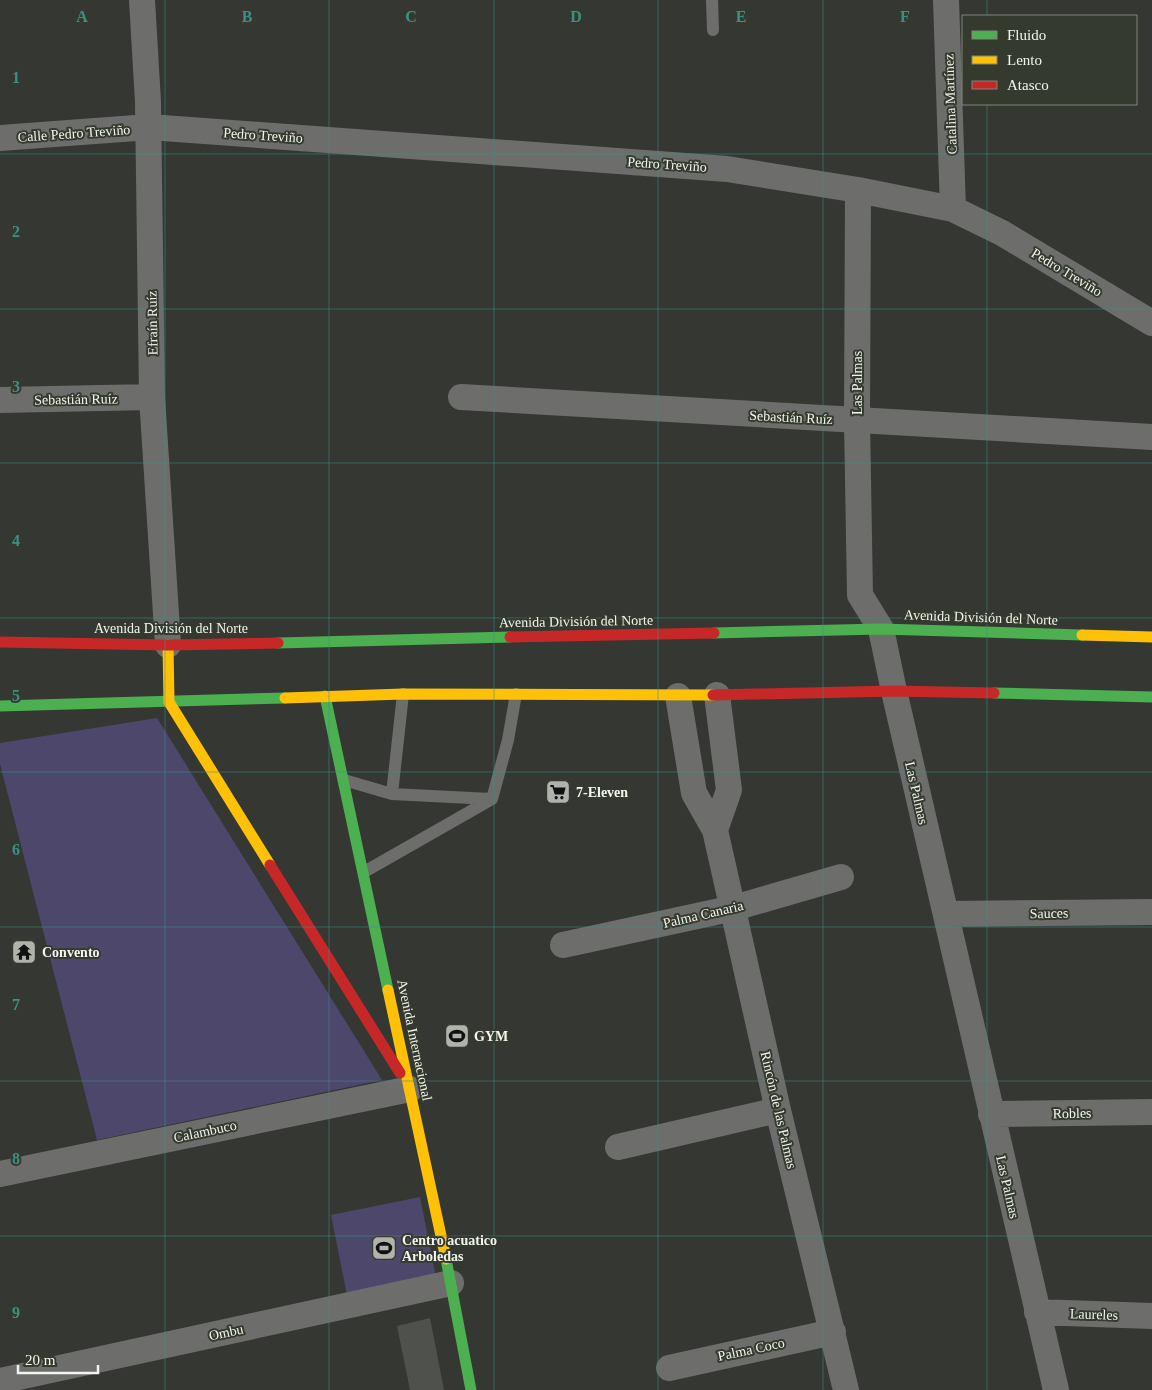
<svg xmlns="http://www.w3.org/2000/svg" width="1152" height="1390" viewBox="0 0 1152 1390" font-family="Georgia,serif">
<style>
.green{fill:#4d476c}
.building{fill:#4f514c}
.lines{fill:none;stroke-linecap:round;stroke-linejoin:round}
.lane{stroke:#6d6e6c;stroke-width:12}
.street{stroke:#6d6e6c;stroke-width:26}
.fast{stroke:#4caf50;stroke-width:11}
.slow{stroke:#ffc107;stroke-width:11}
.jam{stroke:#c62828;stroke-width:11}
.grid{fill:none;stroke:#3c8f88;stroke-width:1;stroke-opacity:0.55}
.labels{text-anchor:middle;stroke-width:4;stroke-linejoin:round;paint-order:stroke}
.street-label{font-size:14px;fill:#f2f5ee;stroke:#353a2f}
.poi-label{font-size:14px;font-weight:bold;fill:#f2f5ee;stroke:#353a2f;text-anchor:start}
.grid-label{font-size:16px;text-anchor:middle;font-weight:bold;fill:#3c8f88;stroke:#353a2f;stroke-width:4;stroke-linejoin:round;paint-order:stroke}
</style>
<rect width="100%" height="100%" fill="#353732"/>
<!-- green -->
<path class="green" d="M 157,718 L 382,1080 L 97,1140 L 0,764 L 0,743 Z
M 420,1197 L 437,1282 L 348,1300 L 331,1215 Z"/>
<!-- building -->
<path class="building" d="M 430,1318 L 444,1390 L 410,1390 L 397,1326 Z"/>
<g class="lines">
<!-- lane -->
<path class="lane" d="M 712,0 L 713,30
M 344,780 L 392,794 L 491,799
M 392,794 L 403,694
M 364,872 L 492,799 L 508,740 L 516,694"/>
<!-- street -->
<path class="street" d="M 142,0 L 148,102 L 152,397 L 168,645
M 946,0 L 953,209
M 0,138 L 149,127 L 727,169 L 858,190 L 953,209 L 1002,233 L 1152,323
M 858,190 L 857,421 L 860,595 L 881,629 L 894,691 L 1056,1390
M 461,397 L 1152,437
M 0,400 L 152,397
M 678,696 L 694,793 L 715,830 L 778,1110 L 846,1390
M 715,830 L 729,790 L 717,695
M 946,914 L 1152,912
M 563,945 L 734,908 L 841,877
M 991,1114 L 1152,1112
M 618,1147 L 778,1110
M 0,1174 L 410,1089
M 1037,1312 L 1152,1316
M 669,1368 L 833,1332
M 0,1381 L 451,1283"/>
<!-- fast -->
<path class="fast" d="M 714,633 L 881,629 L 1082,635
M 278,643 L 510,637
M 994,693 L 1152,697
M 325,696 L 388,990
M 0,706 L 285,698
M 446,1259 L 471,1390"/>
<!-- slow -->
<path class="slow" d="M 1082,635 L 1152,637
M 168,645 L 169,702 L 270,865
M 285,698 L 403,694 L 713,695
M 388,990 L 446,1259"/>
<!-- jam -->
<path class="jam" d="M 510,637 L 714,633
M 0,642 L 168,645 L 278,643
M 713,695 L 894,691 L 994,693
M 270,865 L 400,1073"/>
</g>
<!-- grid -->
<path class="grid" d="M 165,0 L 165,1390M 329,0 L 329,1390M 494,0 L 494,1390M 658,0 L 658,1390M 823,0 L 823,1390M 987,0 L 987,16M 987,104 L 987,1390M 0,154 L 1152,154M 0,309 L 1152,309M 0,463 L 1152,463M 0,618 L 1152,618M 0,772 L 1152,772M 0,927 L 1152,927M 0,1081 L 1152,1081M 0,1236 L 1152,1236"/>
<!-- icons -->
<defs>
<symbol id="supermarket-square" viewBox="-11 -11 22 22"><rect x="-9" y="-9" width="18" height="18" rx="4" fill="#b0b2ac" stroke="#353a2f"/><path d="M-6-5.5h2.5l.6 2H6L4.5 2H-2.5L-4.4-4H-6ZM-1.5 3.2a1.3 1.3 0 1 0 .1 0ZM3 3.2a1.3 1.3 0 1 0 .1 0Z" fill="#111"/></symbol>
<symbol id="temple-square" viewBox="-11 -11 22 22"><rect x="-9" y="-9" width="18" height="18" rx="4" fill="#b0b2ac" stroke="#353a2f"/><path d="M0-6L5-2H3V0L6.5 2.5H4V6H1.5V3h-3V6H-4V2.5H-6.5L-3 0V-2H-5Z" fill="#111"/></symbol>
<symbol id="stadium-square" viewBox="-11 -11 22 22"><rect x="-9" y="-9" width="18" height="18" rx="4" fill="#b0b2ac" stroke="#353a2f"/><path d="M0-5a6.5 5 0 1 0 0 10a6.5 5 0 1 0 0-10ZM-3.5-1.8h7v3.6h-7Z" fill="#111"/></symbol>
</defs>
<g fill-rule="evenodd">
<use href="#supermarket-square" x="544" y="778" width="28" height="28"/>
<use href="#temple-square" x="10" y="938" width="28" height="28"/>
<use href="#stadium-square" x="443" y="1022" width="28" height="28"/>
<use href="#stadium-square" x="370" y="1234" width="28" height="28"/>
</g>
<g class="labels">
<!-- street labels -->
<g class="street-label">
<text transform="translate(950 104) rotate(-92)" y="5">Catalina Martínez</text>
<text transform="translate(74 133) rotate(-4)" y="5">Calle Pedro Treviño</text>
<text transform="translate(263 135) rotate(4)" y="5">Pedro Treviño</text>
<text transform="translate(667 164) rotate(4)" y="5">Pedro Treviño</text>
<text transform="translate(1067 272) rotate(31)" y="5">Pedro Treviño</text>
<text transform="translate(152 323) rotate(-91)" y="5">Efraín Ruíz</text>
<text transform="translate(857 383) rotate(-90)" y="5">Las Palmas</text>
<text transform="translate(76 399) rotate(-1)" y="5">Sebastián Ruíz</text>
<text transform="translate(791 417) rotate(3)" y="5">Sebastián Ruíz</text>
<text transform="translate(981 617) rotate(2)" y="5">Avenida División del Norte</text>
<text transform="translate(576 621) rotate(-1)" y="5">Avenida División del Norte</text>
<text x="171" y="633">Avenida División del Norte</text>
<text transform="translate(917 793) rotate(77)" y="5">Las Palmas</text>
<text transform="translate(1049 913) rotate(-1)" y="5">Sauces</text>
<text transform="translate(703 914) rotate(-13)" y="5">Palma Canaria</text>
<text transform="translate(415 1040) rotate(78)" y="5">Avenida Internacional</text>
<text transform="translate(779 1110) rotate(77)" y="5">Rincón de las Palmas</text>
<text transform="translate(1072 1113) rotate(-1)" y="5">Robles</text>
<text transform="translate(205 1131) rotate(-12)" y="5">Calambuco</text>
<text transform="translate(1008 1187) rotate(77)" y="5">Las Palmas</text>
<text transform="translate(1094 1314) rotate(2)" y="5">Laureles</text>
<text transform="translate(226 1332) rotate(-12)" y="5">Ombu</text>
<text transform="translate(751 1349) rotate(-12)" y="5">Palma Coco</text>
</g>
<!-- poi labels -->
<g class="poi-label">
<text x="576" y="797">7-Eleven</text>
<text x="42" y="957">Convento</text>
<text x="474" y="1041">GYM</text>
<text x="402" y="1245">Centro acuatico<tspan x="402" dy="16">Arboledas</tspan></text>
</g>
</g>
<g class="grid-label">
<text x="82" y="22">A</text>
<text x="247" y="22">B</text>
<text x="411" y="22">C</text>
<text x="576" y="22">D</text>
<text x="741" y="22">E</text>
<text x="905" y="22">F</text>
<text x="16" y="83">1</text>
<text x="16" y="237">2</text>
<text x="16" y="392">3</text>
<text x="16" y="546">4</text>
<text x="16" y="701">5</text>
<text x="16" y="855">6</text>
<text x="16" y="1010">7</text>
<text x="16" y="1164">8</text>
<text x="16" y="1318">9</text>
</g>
<!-- legend -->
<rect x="962" y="15" width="175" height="90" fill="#353a2f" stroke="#81857b"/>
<rect x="972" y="31" width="25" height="8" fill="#4caf50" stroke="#81857b"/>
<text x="1007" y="40" font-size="15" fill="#f2f5ee">Fluido</text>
<rect x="972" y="56" width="25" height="8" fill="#ffc107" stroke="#81857b"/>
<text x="1007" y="65" font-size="15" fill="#f2f5ee">Lento</text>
<rect x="972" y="81" width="25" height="8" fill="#c62828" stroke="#81857b"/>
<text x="1007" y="90" font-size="15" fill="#f2f5ee">Atasco</text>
<!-- scale -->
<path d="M18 1365v8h80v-8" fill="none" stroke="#f2f5ee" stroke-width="2.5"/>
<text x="25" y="1365" font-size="15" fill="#f2f5ee" stroke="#353a2f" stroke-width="4" paint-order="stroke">20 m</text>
</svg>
